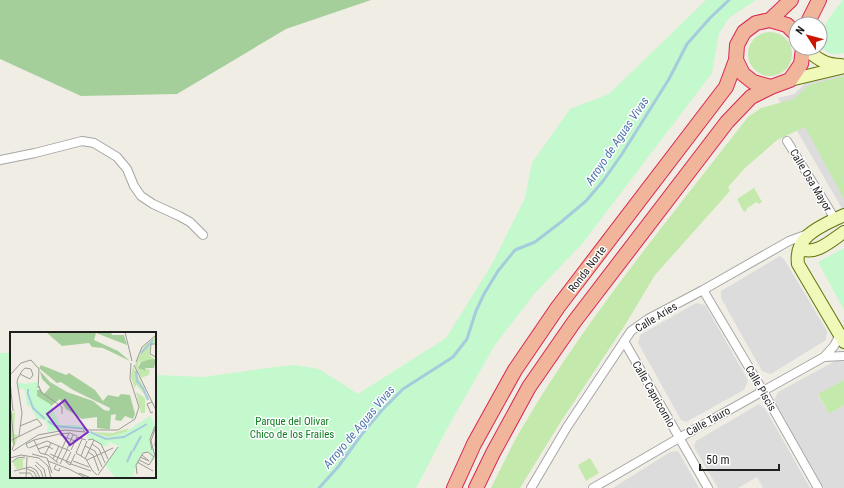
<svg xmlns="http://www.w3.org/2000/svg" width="844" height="488" viewBox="0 0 844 488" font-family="'Roboto Condensed',sans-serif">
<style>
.residential{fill:#dddcdc}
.grass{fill:#c4e9ac}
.forest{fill:#a5cf9a}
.park{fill:#c3f9cc}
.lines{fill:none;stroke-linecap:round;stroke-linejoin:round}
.stream{stroke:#a6cbdd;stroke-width:3}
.minor-casing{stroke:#a6a6a6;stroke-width:10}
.secondary-casing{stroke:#607606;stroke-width:14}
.trunk-casing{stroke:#d92754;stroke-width:16}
.minor{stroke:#fff;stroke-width:8}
.secondary{stroke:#f0f9ba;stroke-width:12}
.trunk{stroke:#f0b59a;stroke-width:14}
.labels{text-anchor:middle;stroke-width:3;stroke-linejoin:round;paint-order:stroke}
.street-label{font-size:11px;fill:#1f1f1f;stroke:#fff}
.park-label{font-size:11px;fill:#0d7d20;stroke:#fff}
.water-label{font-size:12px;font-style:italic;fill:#4c74ae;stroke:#fff}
.inset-river{fill:none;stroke:#a6cbdd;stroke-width:2}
.inset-road{fill:none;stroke:#9c9b96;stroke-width:1}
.view{fill:#7b2cbf;fill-opacity:0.15;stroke:#7b2cbf;stroke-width:2}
.inset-edge{fill:none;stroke:#1f1f1f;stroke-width:2}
</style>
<rect width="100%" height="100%" fill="#f0ede5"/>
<!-- residential -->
<path class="residential" d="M 844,74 L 844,212 L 778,98 L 794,94 L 807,81 Z
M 780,256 L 784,259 L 827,331 L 826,340 L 771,374 L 762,371 L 721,298 L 721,291 Z
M 696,303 L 705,305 L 748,380 L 744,390 L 686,422 L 681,420 L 638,343 L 640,335 Z
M 837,360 L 844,362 L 844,380 L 818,395 L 829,414 L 844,405 L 844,488 L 824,488 L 774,400 L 778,392 Z
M 759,404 L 766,410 L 810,488 L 763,488 L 757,477 L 738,488 L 718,488 L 695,449 L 694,446 L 696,441 Z
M 678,451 L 699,488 L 613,488 L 670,452 Z"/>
<!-- grass -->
<path class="grass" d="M748 54a22 22 0 1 1 44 0a22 22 0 1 1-44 0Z
M 844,76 L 844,199 L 805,127 L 777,140 L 745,168 L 728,187 L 730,191 L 655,275 L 625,325 L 560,423 L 520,488 L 491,488 C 501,468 510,448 522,428 C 586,318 670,218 748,117 L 761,108 L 794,99 L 809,85 Z
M 754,188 L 762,202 L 759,204 L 757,202 L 747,208 L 747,210 L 744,212 L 737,199 Z
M 844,380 L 844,405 L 829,414 L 818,394 Z
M 590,458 L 599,473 L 586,481 L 578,465 Z"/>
<!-- forest -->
<path class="forest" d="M 0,0 L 371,0 L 286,29 L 177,94 L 81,96 L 0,59 Z"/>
<!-- park -->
<path class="park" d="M 706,0 L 756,0 L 729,18 L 719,33 L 712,73 L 582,244 L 535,293 L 495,345 L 449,425 L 416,488 L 0,488 L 0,353 L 11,353 L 11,477 L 155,477 L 155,375 L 203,377 L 275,367 L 295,365 L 319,369 L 358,394 L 446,338 L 492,264 L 525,198 L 532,163 L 570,109 L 609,94 Z
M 843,0 L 844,0 L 844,53 C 836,54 829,56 824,49 C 812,37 835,10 843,0 Z
M 844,248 L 844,310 L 818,262 Z"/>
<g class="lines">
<!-- stream -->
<path class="stream" d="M 319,488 L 338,467 L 362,434 L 382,410 L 403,389 L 453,357 L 467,339 L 476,311 L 484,294 L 498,271 L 515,250 L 535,242 L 561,222 L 586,201 L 603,181 L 622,154 L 669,79 L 687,44 L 710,18 L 729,0"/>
<defs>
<path id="minor" d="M 787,141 L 835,219
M 0,160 L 35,153 L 82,141 L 94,143 L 117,157 L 127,169 L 134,186 L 141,196 L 153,204 L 179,216 L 190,222 L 203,235
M 703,290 L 763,391 L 818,488
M 624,341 L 708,488
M 824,357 L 844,356
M 531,488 L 567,427 L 631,331 L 648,319 L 703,290 L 789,241 L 808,234
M 593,488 L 679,438 L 824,357 L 834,346 L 840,335"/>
<path id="secondary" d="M 804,48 C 817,58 824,65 841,65
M 790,80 L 844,67
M 844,215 C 822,226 794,235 798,264 L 844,342
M 800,248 C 814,257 832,240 844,232"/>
<path id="trunk" d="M 770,20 L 791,0
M 807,24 L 819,0
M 736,60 L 743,74 L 753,82 L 771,87 L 790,80 L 801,64 L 803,48
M 454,488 L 474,444 L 515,370 L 558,307 L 726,87 L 736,60 L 737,45 L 744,32 L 756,23 L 770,20 L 787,25 L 796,34
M 476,488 L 493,453 L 529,387 L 574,322 L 727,122 L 751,97 L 771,87"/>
</defs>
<!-- minor casing -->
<use href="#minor" class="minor-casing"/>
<!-- secondary casing -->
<use href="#secondary" class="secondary-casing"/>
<!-- trunk casing -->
<use href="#trunk" class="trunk-casing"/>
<!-- minor -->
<use href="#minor" class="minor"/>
<!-- secondary -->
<use href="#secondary" class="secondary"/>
<!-- trunk -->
<use href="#trunk" class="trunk"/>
</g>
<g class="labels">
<!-- street labels -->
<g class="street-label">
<text transform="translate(811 180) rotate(59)" y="4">Calle Osa Mayor</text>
<text transform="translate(587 269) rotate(-53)" y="4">Ronda Norte</text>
<text transform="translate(656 317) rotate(-31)" y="4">Calle Aries</text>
<text transform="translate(761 388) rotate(60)" y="4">Calle Piscis</text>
<text transform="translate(654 394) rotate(60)" y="4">Calle Capricornio</text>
<text transform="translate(708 421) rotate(-29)" y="4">Calle Tauro</text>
</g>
<!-- park labels -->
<g class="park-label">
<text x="292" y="425">Parque del Olivar<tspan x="292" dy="13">Chico de los Frailes</tspan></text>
</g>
<!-- water labels -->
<g class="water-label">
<text transform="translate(617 141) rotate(-56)" y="4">Arroyo de Aguas Vivas</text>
<text transform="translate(359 427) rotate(-50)" y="4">Arroyo de Aguas Vivas</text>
</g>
</g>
<!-- overview -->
<g transform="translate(10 332)">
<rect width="146" height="146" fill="#f0ede5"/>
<path d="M 146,4 L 145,11 L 140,13 L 139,23 L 146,28 L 129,30 L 128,36 L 134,39 L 135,36 L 140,38 L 139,43 L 131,46 L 125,33 L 134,14 ZM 123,34 L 140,69 L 126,52 L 125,57 L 121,45 ZM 126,60 L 135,66 L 135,81 L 131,81 ZM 5,79 L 4,102 L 8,103 L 5,114 L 0,108 L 2,82 ZM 119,96 L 116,100 L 98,105 L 82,100 L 103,101 ZM 16,126 L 13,128 L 13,136 L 6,137 L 3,130 L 6,127 Z" fill="#c4e9ac"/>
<path d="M 36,0 L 101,0 L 102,3 L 114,3 L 117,13 L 86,1 L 84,8 L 108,19 L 120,29 L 93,16 L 82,15 L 79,11 L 52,14 ZM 142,27 L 146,28 L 144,36 L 135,36 L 135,39 L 128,36 L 131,30 ZM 31,33 L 56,43 L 59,41 L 85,58 L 93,69 L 98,63 L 108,65 L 111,62 L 120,63 L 125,82 L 123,87 L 115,84 L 111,89 L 105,88 L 106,82 L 101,83 L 100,97 L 96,97 L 87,96 L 87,85 L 72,87 L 56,77 L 50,67 L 41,74 L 40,78 L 26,63 L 25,59 L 30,57 L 34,62 L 40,55 L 32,47 L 30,39 L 40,50 L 57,60 L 83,69 L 94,78 L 99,79 L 100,76 L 63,58 L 51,50 L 47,51 L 29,36 Z" fill="#a5cf9a"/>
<path d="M 7,50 L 15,52 L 27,50 L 27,64 L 40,72 L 50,93 L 67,93 L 79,97 L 56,96 L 37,100 L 38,94 L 34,87 L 27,87 L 20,74 L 17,74 L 15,59 L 13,56 L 9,58 ZM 140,84 L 145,93 L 140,107 L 144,125 L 139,130 L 142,124 L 138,119 L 132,121 L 123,142 L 125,144 L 106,146 L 95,133 L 109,114 L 99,110 L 97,112 L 101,113 L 93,114 L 83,107 L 78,107 L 76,101 L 98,105 L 116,100 Z" fill="#c3f9cc"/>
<path class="inset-river" d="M 131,21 L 143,8M 126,39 L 127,49 L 133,56 L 138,68M 18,57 L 18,62 L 23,76 L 35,87M 38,89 L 45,94 L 77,97M 80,100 L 96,107 L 114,105 L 137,92M 123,119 L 131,104M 117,130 L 122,119"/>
<path class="inset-road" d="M 115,0 L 122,29M 146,12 L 141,12 L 140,22 L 146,25M 126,30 L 132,15 L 146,3M 124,33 L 146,78M 0,43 L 11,31 L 21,28 L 29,37 L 28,56M 0,49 L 3,79M 29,54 L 31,60 L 52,75 L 52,82M 142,70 L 137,72 L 141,81 L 143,80M 1,79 L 4,112 L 2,118M 146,94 L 141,109 L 146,128M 75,98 L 108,98 L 125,87 L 129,75 L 120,47 L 121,31M 49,102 L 60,101 L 67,104M 50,103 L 65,109M 9,104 L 12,81 L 7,50 L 8,46 L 12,39 L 15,36 L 21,37 L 23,43 L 20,47 L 10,42M 2,108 L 32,93 L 27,87 L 10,94M 24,108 L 30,121 L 38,123 L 48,131M 78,108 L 82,107 L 91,112 L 98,127M 82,112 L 89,117 L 95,131M 75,114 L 85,119 L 92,135M 145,114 L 146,100M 18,116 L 16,112 L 24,108 L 49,102M 19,116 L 37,109 L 60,119M 28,117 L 37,114 L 43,117M 57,117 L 63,103M 61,118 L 67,105 L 76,108M 142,118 L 140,107 L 145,94M 3,119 L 28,103 L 55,98 L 75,100 L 73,98M 61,120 L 56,130 L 60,133 L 65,122M 78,120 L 83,123 L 89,139M 66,121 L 76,127 L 82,138 L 87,143M 66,121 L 72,107M 22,122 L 37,126 L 42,141M 35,122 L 41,111M 40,122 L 61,131M 71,124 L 77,109M 130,125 L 139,129 L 132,123M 0,126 L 11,123 L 29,126 L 38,134 L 41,146M 43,127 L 49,114M 75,127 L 84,108M 77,128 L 103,116M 129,128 L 139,133 L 144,125M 38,129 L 59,137M 63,129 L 79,135M 2,130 L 7,126 L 15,125M 26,130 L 34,137 L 36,146M 46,130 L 59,101M 127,130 L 143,139M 50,132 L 57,118M 61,132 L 81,139M 25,133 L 31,139 L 33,146M 46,133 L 44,137 L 49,139 L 50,136M 17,137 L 24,140 L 27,146M 59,137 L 76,146M 4,139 L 20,135 L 26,138 L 30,146M 9,141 L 20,141 L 24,146M 69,141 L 81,146M 127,142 L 126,133 L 133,121 L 138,120 L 144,125M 88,143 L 108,115M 16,146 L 17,125"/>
<path class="view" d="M 55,68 L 78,100 L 60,113 L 37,82 Z"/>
<rect width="146" height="146" class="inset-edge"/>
</g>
<!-- north arrow -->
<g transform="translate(808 36) rotate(306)"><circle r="19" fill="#ffffff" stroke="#a5a5a5"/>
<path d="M0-3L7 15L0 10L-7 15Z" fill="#cc1402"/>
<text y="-6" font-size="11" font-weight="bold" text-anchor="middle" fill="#1f1f1f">N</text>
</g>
<!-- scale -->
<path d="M700 464v6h79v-6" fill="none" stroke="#1f1f1f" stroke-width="2"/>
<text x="706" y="464" font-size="12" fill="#1f1f1f" stroke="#ffffff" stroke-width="3" paint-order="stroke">50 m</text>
</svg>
